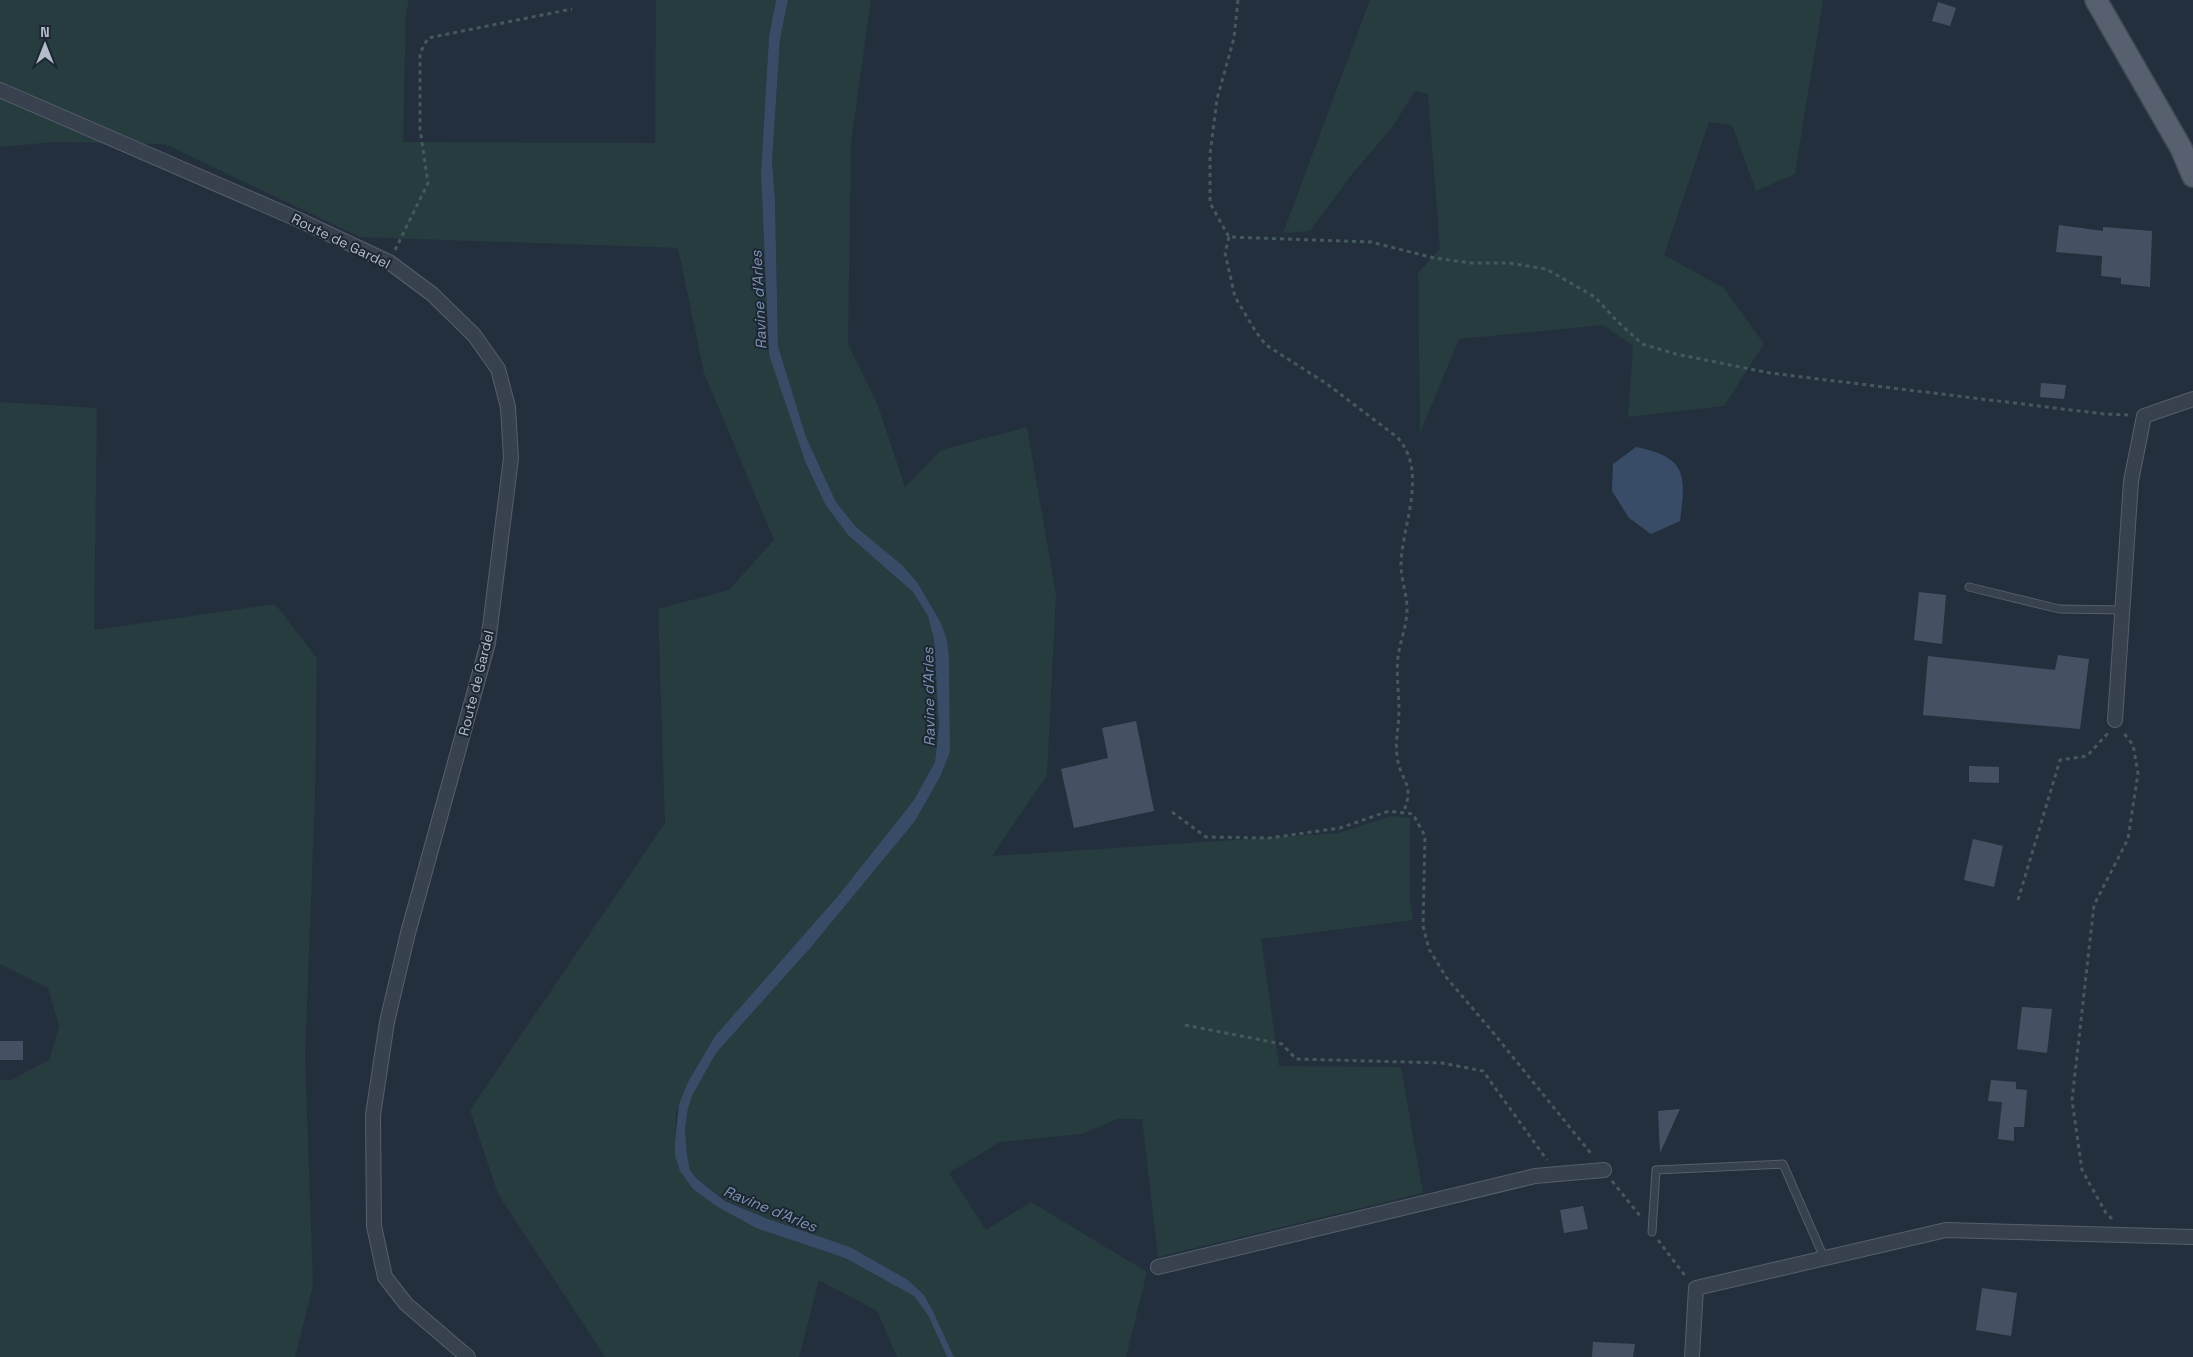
<svg xmlns="http://www.w3.org/2000/svg" width="2193" height="1357" viewBox="0 0 2193 1357" font-family="'Space Grotesk',sans-serif">
<style>
.green{fill:#263c3f}
.water{fill:#394c67}
.building{fill:#455162}
.lines{fill:none;stroke-linecap:round;stroke-linejoin:round}
.service-casing{stroke:#565f6c;stroke-width:9}
.minor-casing{stroke:#565f6c;stroke-width:16}
.primary-casing{stroke:#414a57;stroke-width:24}
.path{stroke:#44595c;stroke-width:3;stroke-dasharray:4 4;stroke-linecap:butt}
.service{stroke:#38414e;stroke-width:7}
.minor{stroke:#38414e;stroke-width:14}
.primary{stroke:#56606e;stroke-width:21}
.labels{text-anchor:middle;stroke-width:4;stroke-linejoin:round;paint-order:stroke}
.street-label{font-size:14px;fill:#b4bcc9;stroke:#1d2633}
.water-label{font-size:15px;font-style:italic;fill:#7c92b1;stroke:#1d2633}
</style>
<rect width="100%" height="100%" fill="#242f3e"/>
<!-- green -->
<path class="green" d="M 0,0 L 409,0 L 406,12 L 403,142 L 655,143 L 656,0 L 776,0 L 769,37 L 761,173 L 769,355 L 805,461 L 825,504 L 848,535 L 913,592 L 928,616 L 934,641 L 939,726 L 935,762 L 914,800 L 838,896 L 715,1036 L 688,1082 L 679,1104 L 676,1114 L 675,1156 L 693,1189 L 716,1206 L 756,1228 L 845,1258 L 914,1296 L 929,1317 L 947,1357 L 897,1357 L 877,1311 L 819,1280 L 799,1357 L 605,1357 L 498,1194 L 470,1110 L 665,823 L 658,609 L 729,590 L 774,540 L 704,373 L 678,248 L 360,237 L 165,144 L 55,142 L 0,147 Z
M 788,0 L 871,0 L 851,143 L 848,344 L 877,403 L 905,487 L 941,450 L 1027,427 L 1056,595 L 1047,775 L 992,856 L 1339,833 L 1391,816 L 1410,818 L 1410,899 L 1413,920 L 1261,939 L 1279,1066 L 1401,1067 L 1423,1193 L 1158,1257 L 1142,1119 L 1117,1119 L 1082,1134 L 1000,1142 L 949,1173 L 986,1230 L 1031,1202 L 1147,1272 L 1126,1357 L 954,1357 L 932,1309 L 924,1295 L 908,1280 L 850,1247 L 768,1219 L 725,1200 L 696,1178 L 690,1170 L 687,1155 L 685,1129 L 688,1108 L 692,1096 L 716,1053 L 812,946 L 915,821 L 940,777 L 950,752 L 949,656 L 947,640 L 941,623 L 917,582 L 902,565 L 856,527 L 836,502 L 806,437 L 778,345 L 775,201 L 772,161 L 780,39 Z
M 1370,0 L 1823,0 L 1795,174 L 1756,191 L 1732,125 L 1709,122 L 1664,255 L 1724,288 L 1764,344 L 1724,406 L 1628,417 L 1633,346 L 1603,325 L 1459,339 L 1420,433 L 1418,273 L 1440,249 L 1428,94 L 1415,91 L 1391,129 L 1352,174 L 1310,231 L 1283,233 Z
M 0,402 L 97,408 L 94,630 L 275,604 L 317,658 L 315,797 L 305,1056 L 313,1285 L 295,1357 L 0,1357 L 0,1080 L 11,1080 L 49,1060 L 59,1026 L 48,988 L 0,964 Z"/>
<!-- water -->
<path class="water" d="M 776,0 L 788,0 L 780,39 L 772,161 L 775,201 L 778,346 L 806,437 L 836,502 L 856,527 L 902,565 L 917,582 L 941,623 L 947,640 L 949,656 L 950,752 L 940,777 L 915,821 L 812,946 L 716,1053 L 692,1096 L 688,1108 L 685,1129 L 687,1155 L 690,1170 L 696,1178 L 725,1201 L 768,1219 L 850,1247 L 908,1280 L 924,1295 L 932,1309 L 954,1357 L 947,1357 L 929,1317 L 914,1296 L 845,1258 L 756,1228 L 716,1206 L 693,1189 L 680,1171 L 675,1156 L 675,1142 L 679,1104 L 688,1082 L 715,1036 L 838,896 L 914,800 L 935,762 L 939,726 L 934,640 L 928,616 L 913,592 L 848,535 L 825,504 L 805,461 L 769,355 L 761,173 L 769,37 Z
M 1636,447 C 1687,457 1686,475 1680,521 L 1651,534 L 1629,518 L 1612,491 L 1613,464 Z"/>
<!-- building -->
<path class="building" d="M 1938,2 L 1956,8 L 1950,26 L 1932,21 Z
M 2059,225 L 2103,231 L 2103,227 L 2152,231 L 2150,287 L 2121,284 L 2121,278 L 2101,276 L 2102,256 L 2056,252 Z
M 2041,383 L 2066,385 L 2064,399 L 2040,397 Z
M 1919,592 L 1946,595 L 1942,644 L 1914,640 Z
M 2058,655 L 2089,659 L 2080,729 L 1923,715 L 1928,656 L 2055,670 Z
M 1136,721 L 1154,811 L 1074,828 L 1061,769 L 1108,758 L 1102,728 Z
M 1969,766 L 1999,767 L 1999,783 L 1969,782 Z
M 1973,839 L 2003,846 L 1994,887 L 1964,880 Z
M 2022,1007 L 2052,1009 L 2047,1053 L 2017,1049 Z
M 0,1041 L 23,1041 L 23,1060 L 0,1060 Z
M 1991,1080 L 2016,1082 L 2016,1089 L 2027,1090 L 2024,1127 L 2014,1127 L 2014,1141 L 1998,1139 L 2002,1102 L 1988,1101 Z
M 1680,1109 L 1660,1153 L 1658,1111 Z
M 1583,1206 L 1588,1229 L 1564,1233 L 1560,1210 Z
M 1982,1288 L 2017,1293 L 2011,1336 L 1976,1330 Z
M 1593,1342 L 1635,1344 L 1633,1357 L 1592,1357 Z"/>
<g class="lines">
<defs>
<path id="service" d="M 1969,587 L 2059,609 L 2122,610
M 1652,1232 L 1656,1170 L 1783,1164 L 1825,1260"/>
<path id="minor" d="M 0,90 L 297,219 L 389,262 L 432,294 L 474,335 L 498,369 L 508,407 L 511,458 L 488,643 L 408,933 L 387,1022 L 373,1115 L 374,1226 L 385,1277 L 406,1304 L 468,1357
M 2115,720 L 2131,481 L 2144,416 L 2193,399
M 1158,1267 L 1535,1176 L 1604,1170
M 1692,1357 L 1696,1288 L 1946,1230 L 2193,1237"/>
<path id="primary" d="M 2096,0 L 2181,148 L 2193,176"/>
</defs>
<!-- service casing -->
<use href="#service" class="service-casing"/>
<!-- minor casing -->
<use href="#minor" class="minor-casing"/>
<!-- primary casing -->
<use href="#primary" class="primary-casing"/>
<!-- path -->
<path class="path" d="M 1238,0 L 1234,38 L 1217,99 L 1210,154 L 1210,203 L 1229,237 L 1371,242 L 1434,258 L 1471,263 L 1509,263 L 1546,269 L 1595,297 L 1616,320 L 1642,344 L 1676,354 L 1770,373 L 2104,414 L 2128,415
M 1229,237 L 1225,253 L 1235,297 L 1256,332 L 1266,345 L 1327,384 L 1397,437 C 1429,472 1402,524 1401,564 C 1401,580 1407,594 1407,609 C 1407,626 1400,641 1398,657 C 1396,675 1399,693 1399,710 C 1399,726 1395,740 1397,756 C 1400,782 1416,783 1403,813
M 395,250 L 428,183 L 420,129 L 420,53 L 428,38 L 572,9
M 1172,812 L 1206,837 L 1269,838 L 1340,828 L 1389,811 L 1413,814 L 1425,836 L 1423,926 L 1429,949 L 1446,977 L 1491,1030 L 1593,1156
M 2018,900 L 2060,760 L 2087,756 L 2108,733
M 1185,1025 L 1282,1044 L 1296,1059 L 1442,1063 L 1483,1071 L 1547,1160
M 1612,1181 L 1641,1217
M 2112,1219 L 2106,1213 L 2082,1170 L 2072,1100 L 2094,905 L 2128,839 L 2138,773 L 2133,745 L 2123,732
M 1658,1240 L 1686,1277"/>
<!-- service -->
<use href="#service" class="service"/>
<!-- minor -->
<use href="#minor" class="minor"/>
<!-- primary -->
<use href="#primary" class="primary"/>
</g>
<g class="labels">
<!-- street labels -->
<g class="street-label">
<text transform="translate(341 241) rotate(26)" y="5">Route de Gardel</text>
<text transform="translate(476 683) rotate(-76)" y="5">Route de Gardel</text>
</g>
<!-- water labels -->
<g class="water-label">
<text transform="translate(759 300) rotate(-93)" y="5">Ravine d'Arles</text>
<text transform="translate(929 697) rotate(-91)" y="5">Ravine d'Arles</text>
<text transform="translate(770 1209) rotate(22)" y="5">Ravine d'Arles</text>
</g>
</g>
<!-- north arrow -->
<g transform="translate(45 45)" stroke="#1d2633" stroke-width="4" paint-order="stroke">
<path d="M0-4L9 19L0 12L-9 19Z" fill="#b4bcc9"/>
<text y="-8" font-size="14" font-weight="bold" text-anchor="middle" fill="#b4bcc9">N</text>
</g>
</svg>
